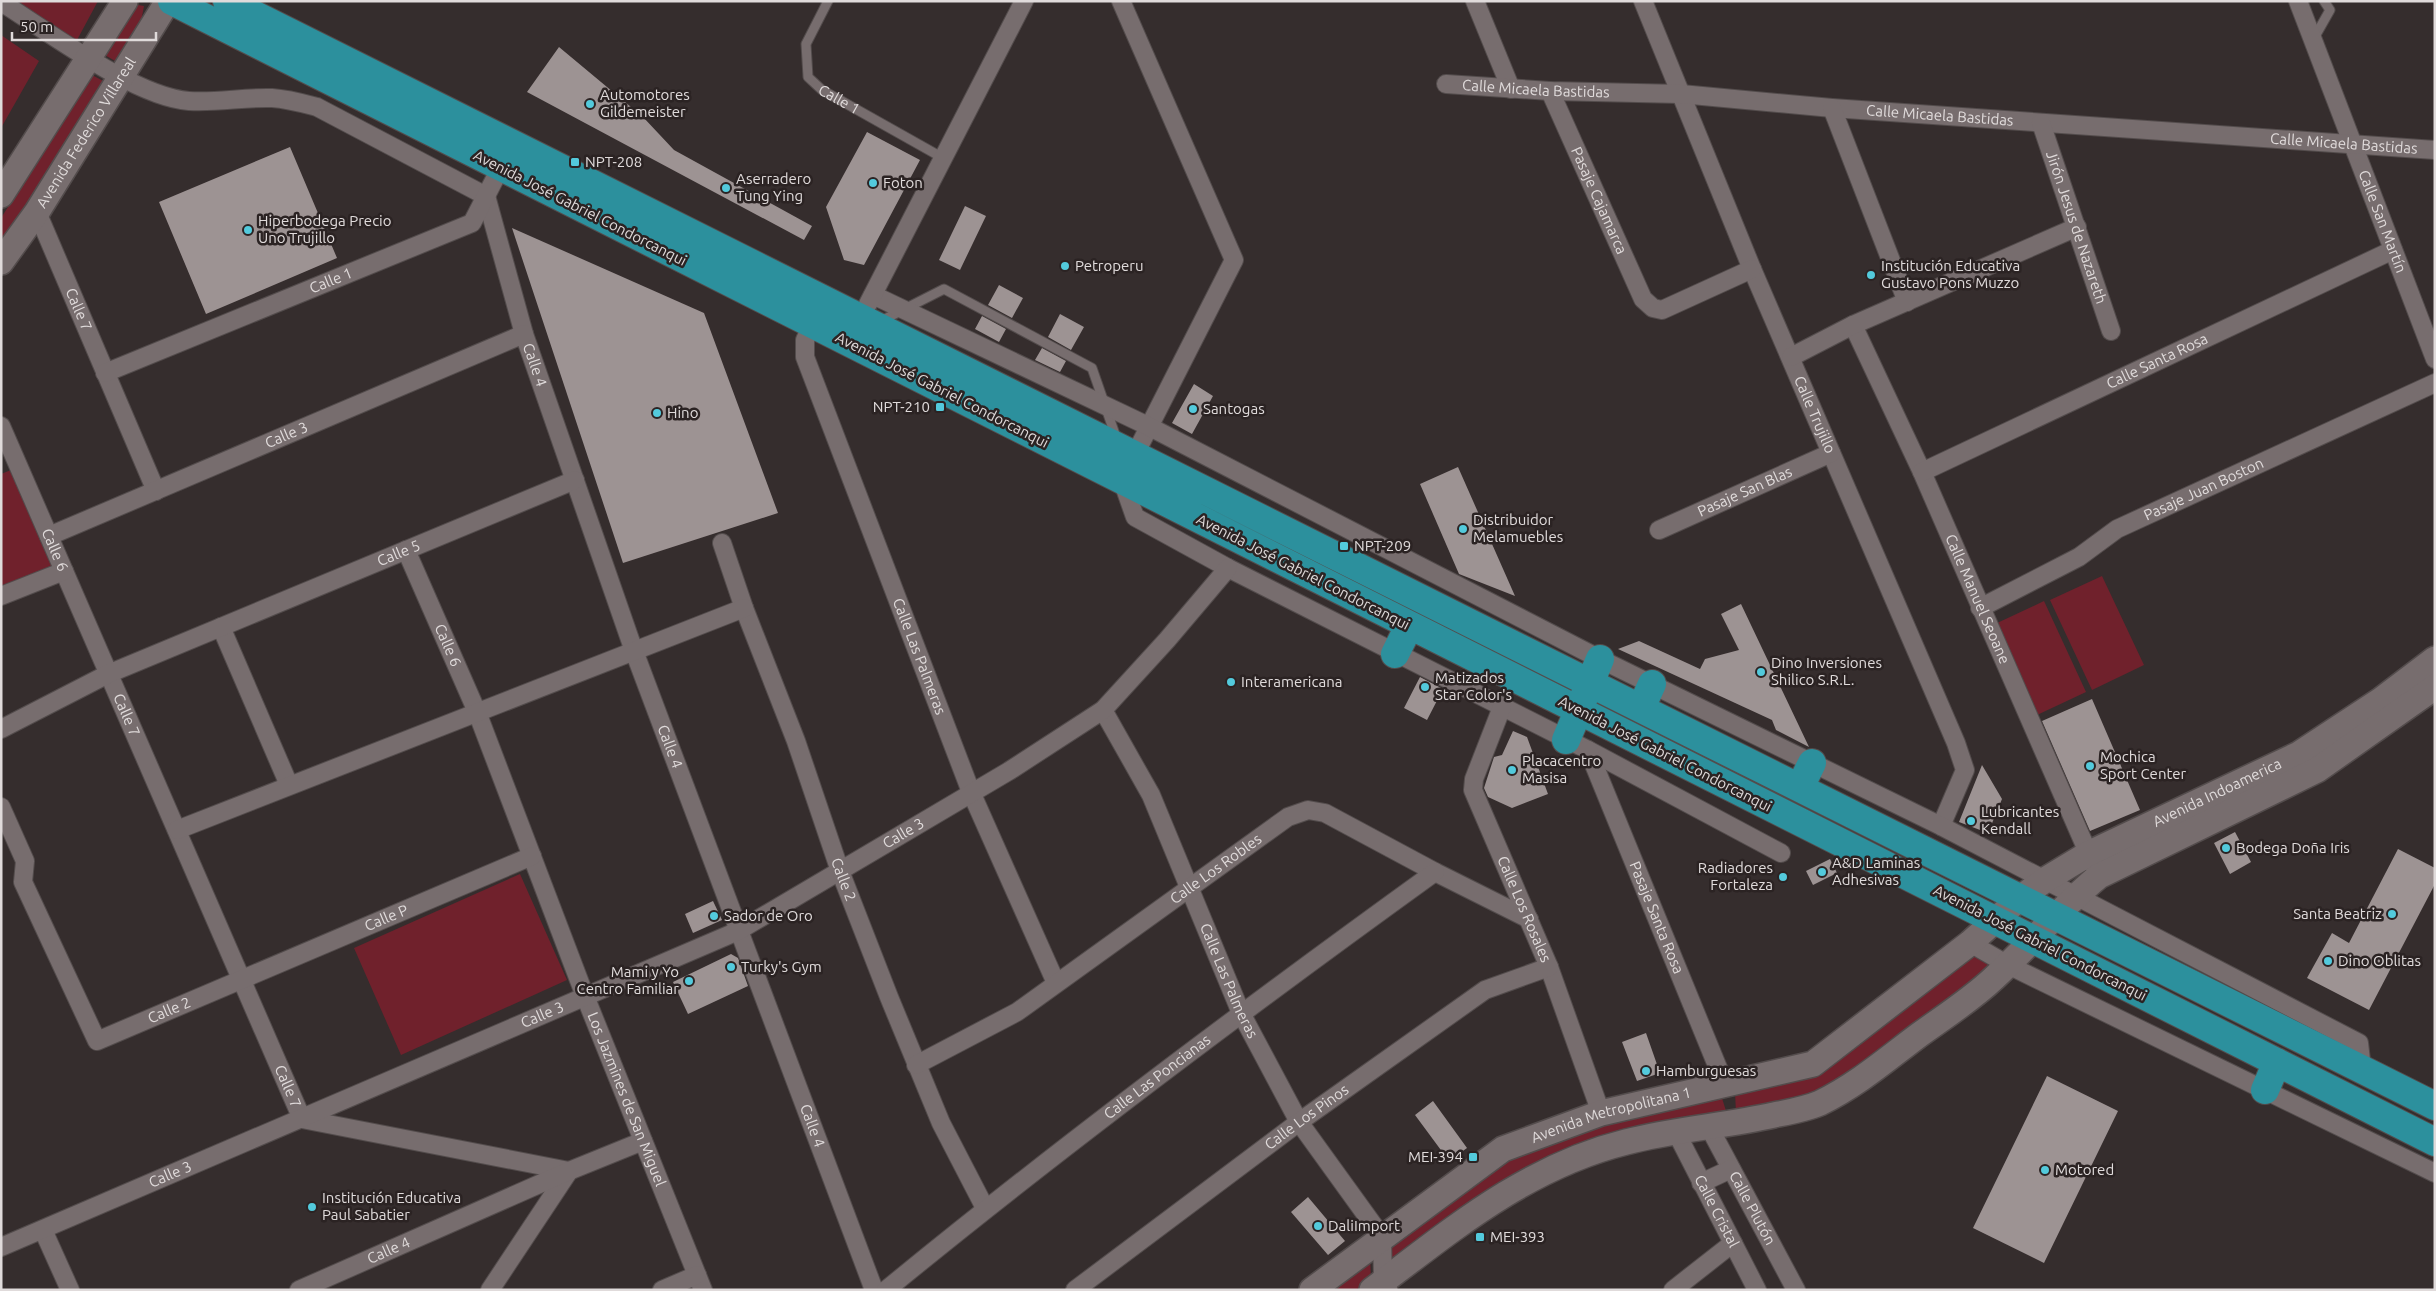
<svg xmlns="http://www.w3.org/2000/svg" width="2436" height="1291" viewBox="0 0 2436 1291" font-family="Ubuntu,sans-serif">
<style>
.green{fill:#70212c}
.building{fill:#9d9393}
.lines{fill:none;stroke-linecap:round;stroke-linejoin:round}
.lane-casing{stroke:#534c4c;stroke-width:11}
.street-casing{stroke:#534c4c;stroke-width:20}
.secondary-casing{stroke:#534c4c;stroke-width:28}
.highway-casing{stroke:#534c4c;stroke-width:30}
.lane{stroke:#776d6e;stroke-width:9}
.street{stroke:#776d6e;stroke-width:18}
.secondary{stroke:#776d6e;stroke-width:25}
.highway{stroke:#2c909d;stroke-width:28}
.poi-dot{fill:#53cadc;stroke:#2b2323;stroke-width:2}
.labels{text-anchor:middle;stroke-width:5;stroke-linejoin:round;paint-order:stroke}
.street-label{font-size:15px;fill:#e0dbdb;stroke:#2b2323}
.poi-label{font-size:15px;fill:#e0dbdb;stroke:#2b2323;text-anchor:start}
</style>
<rect width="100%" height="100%" fill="#352d2d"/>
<!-- green -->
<path class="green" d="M 14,1 L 98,1 L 77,40 Z
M 126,3 L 144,6 L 140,27 L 117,62 L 103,54 Z
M 1,35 L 39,61 L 1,128 Z
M 92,75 L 105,82 L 1,244 L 1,218 Z
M 11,470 L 56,568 L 1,590 L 1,474 Z
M 2102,576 L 2144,665 L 2092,690 L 2050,600 Z
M 2044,601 L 2086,692 L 2037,715 L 1995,624 Z
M 520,874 L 567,980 L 401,1055 L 354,948 Z
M 1970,954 L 1993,965 L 1858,1068 L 1815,1095 L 1736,1114 L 1735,1091 L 1815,1072 Z
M 1721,1095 L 1727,1114 L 1617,1136 L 1393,1264 L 1390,1240 L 1503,1160 L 1608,1123 Z
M 1370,1258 L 1371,1278 L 1356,1290 L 1329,1290 Z"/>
<!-- building -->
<path class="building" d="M 559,47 L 643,117 L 674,150 L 812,226 L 804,240 L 527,92 Z
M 867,132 L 920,160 L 864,265 L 844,260 L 826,207 Z
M 290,147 L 337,258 L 206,314 L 159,202 Z
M 965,206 L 986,216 L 960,270 L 939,260 Z
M 512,228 L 704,313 L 778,513 L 623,563 Z
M 999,285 L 1023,298 L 1012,318 L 988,305 Z
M 1060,314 L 1084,327 L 1071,350 L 1048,337 Z
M 982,316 L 1006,329 L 999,342 L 975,329 Z
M 1042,348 L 1066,361 L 1060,372 L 1035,360 Z
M 1194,384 L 1213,396 L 1192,434 L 1172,423 Z
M 1458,467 L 1515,596 L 1459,574 L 1420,484 Z
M 1741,604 L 1809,747 L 1776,730 L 1772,720 L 1618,649 L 1639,641 L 1700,669 L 1705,659 L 1739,650 L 1721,614 Z
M 1420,677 L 1443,689 L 1427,720 L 1404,708 Z
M 2092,699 L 2140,810 L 2090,831 L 2042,721 Z
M 1513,731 L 1527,737 L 1548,794 L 1512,808 L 1488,797 L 1484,788 L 1494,757 L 1502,755 Z
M 1982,765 L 2002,799 L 1988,833 L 1959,822 Z
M 2235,832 L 2251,862 L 2230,874 L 2214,843 Z
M 2398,849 L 2435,868 L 2435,884 L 2369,1010 L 2307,978 L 2332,933 L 2349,943 Z
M 1830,859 L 1837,873 L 1813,885 L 1806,871 Z
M 713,901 L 722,920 L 693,933 L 685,914 Z
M 731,954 L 738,958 L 748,986 L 688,1014 L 673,982 Z
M 1646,1033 L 1660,1073 L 1637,1081 L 1622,1042 Z
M 2047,1076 L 2118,1111 L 2044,1263 L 1973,1228 Z
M 1433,1101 L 1467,1148 L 1449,1161 L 1415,1115 Z
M 1308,1197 L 1345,1241 L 1328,1255 L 1291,1212 Z"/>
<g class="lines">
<defs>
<g id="lane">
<path id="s1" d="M 828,1 L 806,44 L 808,77 L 822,90 L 943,158"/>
<path d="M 2313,40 L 2330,10 L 2324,1"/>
<path d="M 879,322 L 944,289 L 1092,368 L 1117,440"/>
</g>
<g id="street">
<path d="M 1121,1 L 1234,260 L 1122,480 L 1135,517 L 1228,568 L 1588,750 L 1781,853"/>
<path d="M 1475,1 L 1511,89"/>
<path id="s2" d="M 1643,1 L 1752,269 L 1956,743 L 1965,770 L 1941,826"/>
<path id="s3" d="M 2298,1 L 2435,359"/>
<path id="s4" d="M 1,2 C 49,32 135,97 189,101 C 216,103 245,97 272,98 C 288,99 302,103 317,107 L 486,196 L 524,334 L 634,651 L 874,1290"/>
<path id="s5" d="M 1446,84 L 1550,91 L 1681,94 L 1832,108 L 2435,150"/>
<path id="s6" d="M 1550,91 L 1643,299 L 1653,308 L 1662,310 L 1752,269"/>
<path d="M 1832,108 L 1907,302"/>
<path id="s7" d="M 2041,123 L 2111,331"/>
<path id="s8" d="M 37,212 L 156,491"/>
<path d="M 873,295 L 1148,426 L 1600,659 L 1941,826 L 2359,1043 L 2362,1069"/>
<path d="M 868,304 L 1024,1"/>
<path id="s9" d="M 812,325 L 805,340 L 805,357 L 971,792 L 1056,983"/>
<path id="s10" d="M 1853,325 L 1922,472 L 2093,864"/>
<path d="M 1791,357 L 1853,325 L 2077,227"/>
<path id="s11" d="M 105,373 L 472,223 L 506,157"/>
<path id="s12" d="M 1,426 L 302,1119 L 569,1171 L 490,1290"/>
<path id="s13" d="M 1922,472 L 2393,250"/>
<path id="s14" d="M 1659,530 L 1831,453"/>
<path id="s15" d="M 49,536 L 524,334"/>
<path id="s16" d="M 722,543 L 744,608 L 796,741 L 840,871 L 889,997 L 941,1123 L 985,1208"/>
<path id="s17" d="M 406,550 L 477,712 L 585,996 L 703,1290"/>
<path d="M 1,596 L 64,571"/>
<path id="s18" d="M 1980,608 L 2079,557 L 2117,529 L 2435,383"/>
<path d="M 221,627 L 289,785"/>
<path id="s19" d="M 1502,707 L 1474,779 L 1473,790 L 1549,967 L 1601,1113"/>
<path id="s20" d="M 1103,710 L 1151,795 L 1241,1013 L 1299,1122 L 1382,1237 L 1383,1282 L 1388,1288"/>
<path id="s21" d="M 1,729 L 108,674 L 575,480"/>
<path id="s22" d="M 1588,750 L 1725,1085"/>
<path id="s23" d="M 1,807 L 25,861 L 23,882 L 97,1041 L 532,856"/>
<path d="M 177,830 L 744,608"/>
<path d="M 1970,943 L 2008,965 L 2435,1173"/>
<path id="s24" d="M 916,1065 L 1017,1012 L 1288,817 L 1308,810 L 1325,813 L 1435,872 L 1529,919"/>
<path id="s25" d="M 1709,1127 L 1796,1290"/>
<path id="s26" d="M 1676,1132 L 1757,1290"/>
<path d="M 1701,1183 L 1731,1169"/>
<path d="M 43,1230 L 70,1290"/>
<path id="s27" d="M 1,1247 L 738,931 L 1009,771 L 1103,710 L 1167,640 L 1228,568"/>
<path id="s28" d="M 299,1290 L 569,1171 L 643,1141"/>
<path d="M 662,1290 L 697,1275"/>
<path id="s29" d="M 886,1290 C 1064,1144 1248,1007 1435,872"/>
<path id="s30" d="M 1075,1290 L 1299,1122 L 1485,990 L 1549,967"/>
<path d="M 1673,1290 L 1733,1243"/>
</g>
<g id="secondary">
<path d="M 1,195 L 125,1"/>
<path id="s31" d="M 1,262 L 37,212 L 168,1"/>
<path id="s32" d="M 1312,1290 L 1503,1149 L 1601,1113 L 1813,1064 L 1970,943 L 2020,898 L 2045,880 L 2088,854 L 2299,754 L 2381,700 L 2435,659"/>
<path d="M 1372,1290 C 1453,1229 1526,1167 1626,1142 C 1675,1129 1725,1126 1774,1115 C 1789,1112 1806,1109 1820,1103 C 1857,1085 1887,1059 1919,1035 C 1944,1017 1972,999 1994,978 C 2030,945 2061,907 2099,876 L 2317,770 L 2435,687"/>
</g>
<path id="highway" d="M 172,1 L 2435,1142
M 227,1 L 2435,1106
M 1395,654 L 1409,626
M 1641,708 L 1652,684
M 1566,740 L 1600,659
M 1800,787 L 1812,763
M 2265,1090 L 2277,1062"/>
</defs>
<!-- lane casing -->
<use href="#lane" class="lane-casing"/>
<!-- street casing -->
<use href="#street" class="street-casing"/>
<!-- secondary casing -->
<use href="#secondary" class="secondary-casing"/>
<!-- highway casing -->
<use href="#highway" class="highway-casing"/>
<!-- lane -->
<use href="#lane" class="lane"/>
<!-- street -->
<use href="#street" class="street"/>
<!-- secondary -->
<use href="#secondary" class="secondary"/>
<!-- highway -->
<use href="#highway" class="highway"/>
</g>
<!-- markers -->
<g class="poi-dot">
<circle cx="590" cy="104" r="5"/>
<rect x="570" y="157" width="10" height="10" rx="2.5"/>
<circle cx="873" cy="183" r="5"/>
<circle cx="726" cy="188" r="5"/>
<circle cx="248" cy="230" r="5"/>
<circle cx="1065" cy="266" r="5"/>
<circle cx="1871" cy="275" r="5"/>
<rect x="935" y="402" width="10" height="10" rx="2.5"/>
<circle cx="1193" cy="409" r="5"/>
<circle cx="657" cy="413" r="5"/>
<circle cx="1463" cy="529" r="5"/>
<rect x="1339" y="541" width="10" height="10" rx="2.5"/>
<circle cx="1761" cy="672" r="5"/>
<circle cx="1231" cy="682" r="5"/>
<circle cx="1425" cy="687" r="5"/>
<circle cx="2090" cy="766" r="5"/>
<circle cx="1512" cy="770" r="5"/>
<circle cx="1971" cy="821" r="5"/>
<circle cx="2226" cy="848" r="5"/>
<circle cx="1822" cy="872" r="5"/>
<circle cx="1783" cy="877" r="5"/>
<circle cx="2392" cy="914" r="5"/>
<circle cx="714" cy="916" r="5"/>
<circle cx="2328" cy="961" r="5"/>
<circle cx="731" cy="967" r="5"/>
<circle cx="689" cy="981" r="5"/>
<circle cx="1646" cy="1071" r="5"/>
<rect x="1468" y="1152" width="10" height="10" rx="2.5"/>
<circle cx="2045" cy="1170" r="5"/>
<circle cx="312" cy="1207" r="5"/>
<circle cx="1318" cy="1226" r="5"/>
<rect x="1475" y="1232" width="10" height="10" rx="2.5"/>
</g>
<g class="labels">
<!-- street labels -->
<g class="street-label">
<text dy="5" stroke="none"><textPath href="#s5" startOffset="90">Calle Micaela Bastidas</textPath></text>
<text dy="5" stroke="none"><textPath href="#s1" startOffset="120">Calle 1</textPath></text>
<text dy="5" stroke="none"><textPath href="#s5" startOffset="495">Calle Micaela Bastidas</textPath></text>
<text dy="5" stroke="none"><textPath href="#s31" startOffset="155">Avenida Federico Villareal</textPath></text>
<text dy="5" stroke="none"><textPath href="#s5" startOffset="900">Calle Micaela Bastidas</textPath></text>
<text dy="5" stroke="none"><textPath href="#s6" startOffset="120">Pasaje Cajamarca</textPath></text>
<text transform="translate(580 208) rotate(27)" y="5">Avenida José Gabriel Condorcanqui</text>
<text dy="5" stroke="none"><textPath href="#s3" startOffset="236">Calle San Martín</textPath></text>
<text dy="5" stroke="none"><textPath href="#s7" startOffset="110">Jirón Jesus de Nazareth</textPath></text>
<text dy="5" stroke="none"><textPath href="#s11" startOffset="244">Calle 1</textPath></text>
<text dy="5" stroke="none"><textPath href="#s8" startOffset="106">Calle 7</textPath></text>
<text dy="5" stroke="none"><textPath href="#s13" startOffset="260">Calle Santa Rosa</textPath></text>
<text dy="5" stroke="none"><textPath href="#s4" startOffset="710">Calle 4</textPath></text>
<text transform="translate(942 390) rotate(27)" y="5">Avenida José Gabriel Condorcanqui</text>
<text dy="5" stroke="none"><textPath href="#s2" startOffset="448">Calle Trujillo</textPath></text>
<text dy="5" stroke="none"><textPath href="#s15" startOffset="258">Calle 3</textPath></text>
<text dy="5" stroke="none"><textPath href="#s18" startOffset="254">Pasaje Juan Boston</textPath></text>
<text dy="5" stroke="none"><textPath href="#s14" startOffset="94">Pasaje San Blas</textPath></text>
<text dy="5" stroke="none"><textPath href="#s12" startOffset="135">Calle 6</textPath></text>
<text dy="5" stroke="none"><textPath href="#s21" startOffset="435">Calle 5</textPath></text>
<text transform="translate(1303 572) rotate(27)" y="5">Avenida José Gabriel Condorcanqui</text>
<text dy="5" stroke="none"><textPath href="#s10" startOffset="301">Calle Manuel Seoane</textPath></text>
<text dy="5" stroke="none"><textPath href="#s17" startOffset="104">Calle 6</textPath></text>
<text dy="5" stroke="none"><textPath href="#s9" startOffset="354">Calle Las Palmeras</textPath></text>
<text dy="5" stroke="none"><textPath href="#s12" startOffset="315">Calle 7</textPath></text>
<text dy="5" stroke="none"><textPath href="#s4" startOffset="1115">Calle 4</textPath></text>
<text transform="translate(1665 754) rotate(27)" y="5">Avenida José Gabriel Condorcanqui</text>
<text dy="5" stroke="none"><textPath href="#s32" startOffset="1049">Avenida Indoamerica</textPath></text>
<text dy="5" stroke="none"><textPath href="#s27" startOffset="994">Calle 3</textPath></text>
<text dy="5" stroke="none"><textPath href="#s24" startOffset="359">Calle Los Robles</textPath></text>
<text dy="5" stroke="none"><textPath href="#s16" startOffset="358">Calle 2</textPath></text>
<text dy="5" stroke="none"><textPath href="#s19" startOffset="218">Calle Los Rosales</textPath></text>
<text dy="5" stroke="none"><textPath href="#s23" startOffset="570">Calle P</textPath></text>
<text dy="5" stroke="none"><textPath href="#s22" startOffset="181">Pasaje Santa Rosa</textPath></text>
<text transform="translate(2040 943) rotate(27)" y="5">Avenida José Gabriel Condorcanqui</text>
<text dy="5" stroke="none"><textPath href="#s20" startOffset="299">Calle Las Palmeras</textPath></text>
<text dy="5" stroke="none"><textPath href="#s23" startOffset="334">Calle 2</textPath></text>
<text dy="5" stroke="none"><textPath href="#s27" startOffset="589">Calle 3</textPath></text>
<text dy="5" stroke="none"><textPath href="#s29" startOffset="345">Calle Las Poncianas</textPath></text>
<text dy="5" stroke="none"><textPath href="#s12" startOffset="720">Calle 7</textPath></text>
<text dy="5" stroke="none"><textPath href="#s17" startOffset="592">Los Jazmines de San Miguel</textPath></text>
<text dy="5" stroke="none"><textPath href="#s32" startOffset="351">Avenida Metropolitana 1</textPath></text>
<text dy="5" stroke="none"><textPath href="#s30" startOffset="289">Calle Los Pinos</textPath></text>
<text dy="5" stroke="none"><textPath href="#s4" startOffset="1520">Calle 4</textPath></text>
<text dy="5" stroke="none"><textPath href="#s27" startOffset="184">Calle 3</textPath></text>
<text dy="5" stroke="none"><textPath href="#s25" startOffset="92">Calle Plutón</textPath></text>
<text dy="5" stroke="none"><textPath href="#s26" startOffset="89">Calle Cristal</textPath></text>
<text dy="5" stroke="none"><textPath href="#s28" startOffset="98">Calle 4</textPath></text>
</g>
<!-- poi labels -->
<g class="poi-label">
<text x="600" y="100">Automotores<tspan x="600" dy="17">Gildemeister</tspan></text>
<text x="585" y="167">NPT-208</text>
<text x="736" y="184">Aserradero<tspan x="736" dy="17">Tung Ying</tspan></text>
<text x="883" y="188">Foton</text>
<text x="258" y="226">Hiperbodega Precio<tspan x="258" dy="17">Uno Trujillo</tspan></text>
<text x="1075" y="271">Petroperu</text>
<text x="1881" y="271">Institución Educativa<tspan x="1881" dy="17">Gustavo Pons Muzzo</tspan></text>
<text x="930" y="412" text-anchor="end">NPT-210</text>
<text x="1203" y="414">Santogas</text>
<text x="667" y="418">Hino</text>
<text x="1473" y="525">Distribuidor<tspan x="1473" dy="17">Melamuebles</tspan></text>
<text x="1354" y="551">NPT-209</text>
<text x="1771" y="668">Dino Inversiones<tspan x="1771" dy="17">Shilico S.R.L.</tspan></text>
<text x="1435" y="683">Matizados<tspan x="1435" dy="17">Star Color's</tspan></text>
<text x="1241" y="687">Interamericana</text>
<text x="2100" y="762">Mochica<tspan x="2100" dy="17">Sport Center</tspan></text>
<text x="1522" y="766">Placacentro<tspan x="1522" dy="17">Masisa</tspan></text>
<text x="1981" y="817">Lubricantes<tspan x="1981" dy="17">Kendall</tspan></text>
<text x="2236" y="853">Bodega Doña Iris</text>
<text x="1832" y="868">A&amp;D Laminas<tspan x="1832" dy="17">Adhesivas</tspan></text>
<text x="1773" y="873" text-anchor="end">Radiadores<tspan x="1773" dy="17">Fortaleza</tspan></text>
<text x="2382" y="919" text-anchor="end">Santa Beatriz</text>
<text x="724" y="921">Sador de Oro</text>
<text x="2338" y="966">Dino Oblitas</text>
<text x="741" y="972">Turky's Gym</text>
<text x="679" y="977" text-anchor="end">Mami y Yo<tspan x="679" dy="17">Centro Familiar</tspan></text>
<text x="1656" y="1076">Hamburguesas</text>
<text x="1463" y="1162" text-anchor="end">MEI-394</text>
<text x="2055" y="1175">Motored</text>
<text x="322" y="1203">Institución Educativa<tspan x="322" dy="17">Paul Sabatier</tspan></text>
<text x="1328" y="1231">DaliImport</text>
<text x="1490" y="1242">MEI-393</text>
</g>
</g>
<!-- border -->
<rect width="2436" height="1291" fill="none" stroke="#e0dbdb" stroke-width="5"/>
<!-- scale -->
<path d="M12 32v8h144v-8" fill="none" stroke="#e0dbdb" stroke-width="2.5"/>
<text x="20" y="32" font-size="15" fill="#e0dbdb" stroke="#2b2323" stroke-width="4" paint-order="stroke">50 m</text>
</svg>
